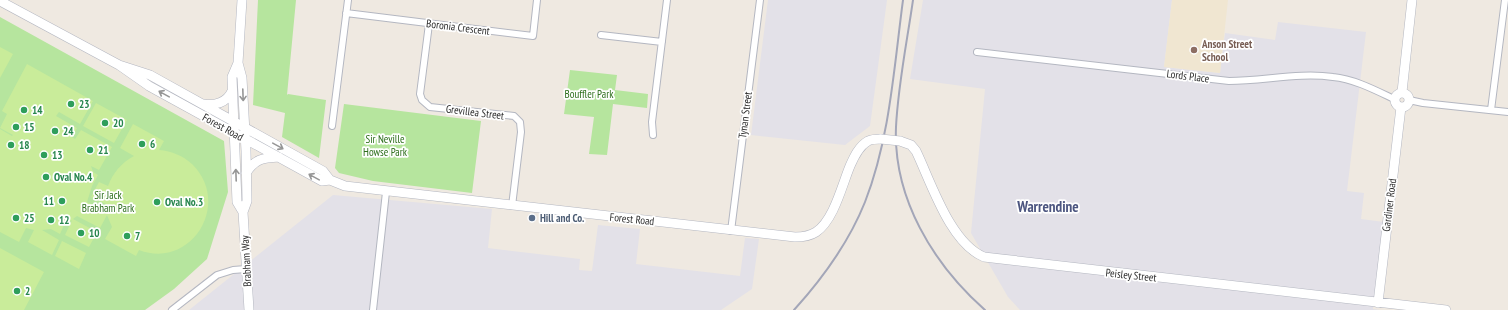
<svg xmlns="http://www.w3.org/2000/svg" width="1508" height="310" viewBox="0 0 1508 310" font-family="'PT Sans Narrow',sans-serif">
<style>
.industrial{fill:#e3e1e8}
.education{fill:#f0e6d1}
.green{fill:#b6e59e}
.pitch{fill:#c9ec9a}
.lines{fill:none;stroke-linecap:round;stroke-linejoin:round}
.street-casing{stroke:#b4b7c1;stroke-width:8}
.secondary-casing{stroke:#b4b7c1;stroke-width:10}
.street{stroke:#fff;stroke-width:6}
.secondary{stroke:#fff;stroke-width:9}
.rail{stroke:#a3a6b8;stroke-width:2}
.secondary-bridge-casing{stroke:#b4b7c1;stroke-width:10;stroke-linecap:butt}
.secondary-bridge{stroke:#fff;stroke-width:9}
.oneway{stroke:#969696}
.education-dot{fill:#8d6e63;stroke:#fff;stroke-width:1.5}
.leisure-dot{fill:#2e9e5b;stroke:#fff;stroke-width:1.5}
.service-dot{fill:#5c6f8a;stroke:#fff;stroke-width:1.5}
.labels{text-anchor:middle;stroke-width:3.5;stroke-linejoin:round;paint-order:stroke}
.street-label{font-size:11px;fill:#2e2e2e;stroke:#fff}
.education-label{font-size:11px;font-weight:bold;fill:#785e54;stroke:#fff;text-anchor:start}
.park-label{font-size:11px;fill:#2c6e1b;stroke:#fff}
.leisure-label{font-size:11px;font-weight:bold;fill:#27864d;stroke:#fff;text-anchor:start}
.service-label{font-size:11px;font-weight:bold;fill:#4e5e75;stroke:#fff;text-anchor:start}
.district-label{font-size:15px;font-weight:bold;fill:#4d5680;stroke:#fff}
</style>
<rect width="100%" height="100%" fill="#efe9e1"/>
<!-- industrial -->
<path class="industrial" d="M 768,0 L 887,0 L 870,126 L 845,145 L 751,135 Z
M 923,0 L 1172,0 L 1164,67 L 1220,73 L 1225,33 L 1275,40 L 1278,22 L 1366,32 L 1347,191 L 1364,193 L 1361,219 L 1384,222 L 1373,309 L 1380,310 L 1020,310 L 1008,297 L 971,233 L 985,89 L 910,79 Z
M 333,195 L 492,209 L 488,248 L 580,259 L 579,270 L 592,271 L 598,225 L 640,229 L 636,264 L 740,276 L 745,238 L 759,239 L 752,289 L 721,310 L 189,310 Z"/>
<!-- education -->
<path class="education" d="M 1172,0 L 1228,0 L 1220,73 L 1164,67 Z"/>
<!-- green -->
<path class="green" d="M 258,0 L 296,0 L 287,95 L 288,94 L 326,100 L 319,158 L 282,137 L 285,113 L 253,105 Z
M 0,17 L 224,141 L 228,192 L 207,259 L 174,289 L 145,310 L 0,310 Z
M 570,70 L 617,75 L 615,90 L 648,94 L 647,108 L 613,104 L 607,155 L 589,154 L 594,117 L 564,114 Z
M 344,104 L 481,121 L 472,193 L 373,181 L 339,173 L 335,168 Z"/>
<!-- pitch -->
<path class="pitch" d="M 0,47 L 13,54 L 0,78 Z
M 27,64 L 93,101 L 80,124 L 59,112 L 56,116 L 77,128 L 72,137 L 75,139 L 81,130 L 112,147 L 99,170 L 91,166 L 93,172 L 98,175 L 92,186 L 87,202 L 107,212 L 106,204 L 91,197 L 99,182 L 108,186 C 113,173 121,163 134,156 L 120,148 L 133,124 L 164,141 L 159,150 C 172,151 183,156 192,164 C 232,203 192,270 139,250 L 136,256 L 105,239 L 112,227 L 107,215 L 100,228 L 77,216 L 73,219 L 97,232 L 89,247 L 65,235 L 72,220 L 64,225 L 60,234 L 51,229 L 42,230 L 59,240 L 52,255 L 28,242 L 34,230 L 26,228 L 19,242 L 0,232 L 0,129 L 12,136 L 13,135 L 0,128 L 7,114 L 2,111 Z
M 96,103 L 127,120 L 114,143 L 83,126 Z
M 62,241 L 86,253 L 79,269 L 55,256 Z
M 0,248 L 44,272 L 24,310 L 0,310 Z"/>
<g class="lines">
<defs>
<path id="street" d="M 346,13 L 533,36 L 537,0
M 429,24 L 420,94 L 422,100 L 430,107 L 514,116 L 520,122 L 521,132 L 512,206
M 601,35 L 662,42
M 977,52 L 1229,81 C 1264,81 1299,72 1333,77 C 1354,79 1375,90 1394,99
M 1409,100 L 1423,103 L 1508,112
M 1491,110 L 1505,0
M 332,126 L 348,0
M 653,135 L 652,122 L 667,0
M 731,231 L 760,0
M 172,310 L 217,275 L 233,270 L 246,269
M 373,310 L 386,192"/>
<path id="secondary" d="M 242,0 L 238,63 L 242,78 L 246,151 L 247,201 L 243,212 L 249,310
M 0,1 L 119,65 L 149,86 L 322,181 L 330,180
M 238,63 L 232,77 L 237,202 L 243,212
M 119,65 L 150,75 L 323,171 L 330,180 L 345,186 L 795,237 C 803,237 810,236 816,232 C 834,220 842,185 850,166 C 854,157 859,146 868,141 C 872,139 877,139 881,139
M 1402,92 L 1412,0
M1395 100a7 7 0 1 1 14 0a7 7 0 1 1-14 0Z
M 203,104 C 214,106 227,103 232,91
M 900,141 L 911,145 L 916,151 C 931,182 950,243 984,257 L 1446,310
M 246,173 C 255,159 262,158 279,157
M 1378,303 L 1401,107"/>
</defs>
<!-- street casing -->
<use href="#street" class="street-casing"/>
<!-- secondary casing -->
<use href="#secondary" class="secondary-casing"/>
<!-- street -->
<use href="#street" class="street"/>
<!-- secondary -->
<use href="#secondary" class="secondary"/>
<!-- rail -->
<path class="rail" d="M 913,0 C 907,42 898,85 896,127 C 893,198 933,264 985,310
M 794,310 C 823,278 849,242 865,202 C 890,138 894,67 903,0"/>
<defs>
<path id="secondary-bridge" d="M 881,139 L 900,141"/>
</defs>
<!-- secondary-bridge casing -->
<use href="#secondary-bridge" class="secondary-bridge-casing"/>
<!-- secondary-bridge -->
<use href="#secondary-bridge" class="secondary-bridge"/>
</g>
<!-- one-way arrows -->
<defs><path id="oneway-shaft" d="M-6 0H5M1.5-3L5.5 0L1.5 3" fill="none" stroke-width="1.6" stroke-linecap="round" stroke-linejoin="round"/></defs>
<g class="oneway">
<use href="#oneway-shaft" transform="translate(164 94) rotate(-151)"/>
<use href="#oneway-shaft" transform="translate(243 95) rotate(88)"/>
<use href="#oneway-shaft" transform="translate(278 146) rotate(29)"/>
<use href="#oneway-shaft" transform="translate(236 175) rotate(-92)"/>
<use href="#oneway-shaft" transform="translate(314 177) rotate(-151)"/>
</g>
<!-- markers -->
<circle class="education-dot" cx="1194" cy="50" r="4"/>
<g class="leisure-dot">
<circle cx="71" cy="104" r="4"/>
<circle cx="24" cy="110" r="4"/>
<circle cx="105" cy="123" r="4"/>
<circle cx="16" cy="127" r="4"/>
<circle cx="55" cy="131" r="4"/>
<circle cx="142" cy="144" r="4"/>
<circle cx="11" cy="145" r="4"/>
<circle cx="90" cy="150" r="4"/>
<circle cx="44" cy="155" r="4"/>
<circle cx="46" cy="177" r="4"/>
<circle cx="62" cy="201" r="4"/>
<circle cx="157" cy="202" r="4"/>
<circle cx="16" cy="218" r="4"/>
<circle cx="51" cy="220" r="4"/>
<circle cx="81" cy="233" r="4"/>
<circle cx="127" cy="236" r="4"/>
<circle cx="17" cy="291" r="4"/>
</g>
<circle class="service-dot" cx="532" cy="218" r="4"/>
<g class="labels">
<!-- street labels -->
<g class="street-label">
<text transform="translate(458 27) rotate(7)" y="4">Boronia Crescent</text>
<text transform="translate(1188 76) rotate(7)" y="4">Lords Place</text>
<text transform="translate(475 112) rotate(7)" y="4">Grevillea Street</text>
<text transform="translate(745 115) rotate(-83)" y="4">Tynan Street</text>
<text transform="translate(223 127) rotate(29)" y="4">Forest Road</text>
<text transform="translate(1389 205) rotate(-83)" y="4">Gardiner Road</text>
<text transform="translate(632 219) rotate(6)" y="4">Forest Road</text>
<text transform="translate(246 261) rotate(-93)" y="4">Brabham Way</text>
<text transform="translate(1131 275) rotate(6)" y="4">Peisley Street</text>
</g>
<!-- education labels -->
<g class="education-label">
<text x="1202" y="48">Anson Street<tspan x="1202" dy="13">School</tspan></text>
</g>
<!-- park labels -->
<g class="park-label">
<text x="589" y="98">Bouffler Park</text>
<text x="385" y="143">Sir Neville<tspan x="385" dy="13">Howse Park</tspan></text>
<text x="108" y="199">Sir Jack<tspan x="108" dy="13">Brabham Park</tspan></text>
</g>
<!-- leisure labels -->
<g class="leisure-label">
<text x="79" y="108">23</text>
<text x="32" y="114">14</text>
<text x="113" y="127">20</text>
<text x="24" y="131">15</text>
<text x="63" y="135">24</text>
<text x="150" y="148">6</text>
<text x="19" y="149">18</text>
<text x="98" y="154">21</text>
<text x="52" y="159">13</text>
<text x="54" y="181">Oval No.4</text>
<text x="54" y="205" text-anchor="end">11</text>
<text x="165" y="206">Oval No.3</text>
<text x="24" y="222">25</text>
<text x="59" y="224">12</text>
<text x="89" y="237">10</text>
<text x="135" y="240">7</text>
<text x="25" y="295">2</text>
</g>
<!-- service labels -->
<g class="service-label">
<text x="540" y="222">Hill and Co.</text>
</g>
<!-- district labels -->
<g class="district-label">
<text x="1048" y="212">Warrendine</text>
</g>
</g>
</svg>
